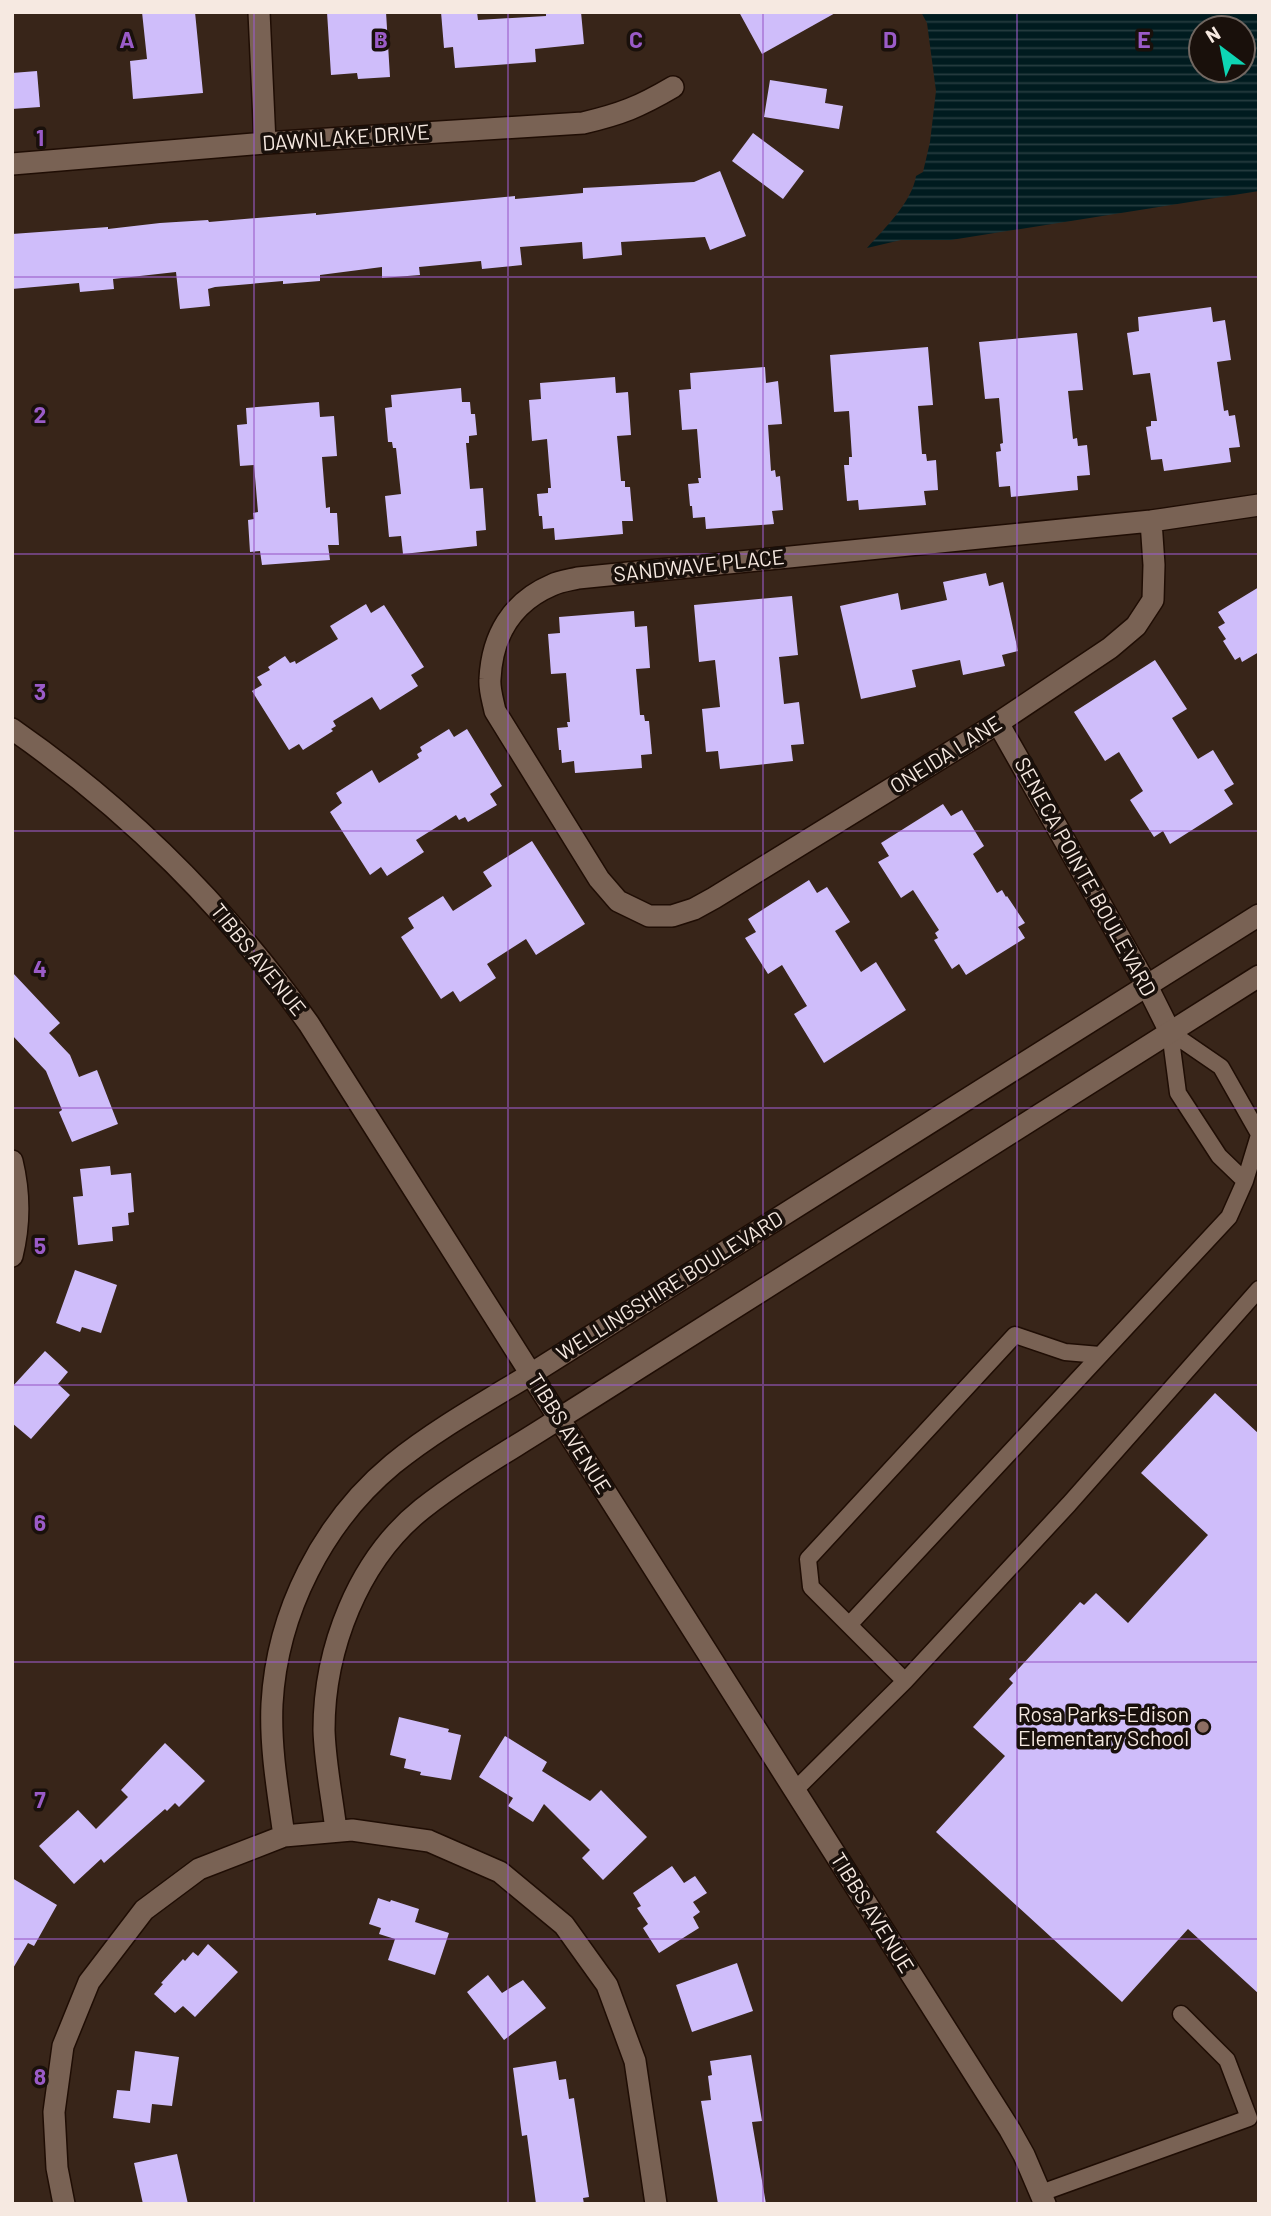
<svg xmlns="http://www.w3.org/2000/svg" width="1271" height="2216" viewBox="0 0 1271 2216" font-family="Barlow,sans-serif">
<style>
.water{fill:url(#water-rules);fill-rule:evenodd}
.building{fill:#cfbdfa}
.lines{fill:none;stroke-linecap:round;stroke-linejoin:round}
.service-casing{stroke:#1f0d04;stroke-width:19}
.minor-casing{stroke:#1f0d04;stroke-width:24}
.tertiary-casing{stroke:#1f0d04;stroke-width:24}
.service{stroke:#796254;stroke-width:16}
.minor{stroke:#796254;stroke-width:21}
.tertiary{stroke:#796254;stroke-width:21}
.grid{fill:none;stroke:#9a5bc8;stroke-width:2;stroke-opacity:0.55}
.education-dot{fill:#8d6e63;stroke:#19100b;stroke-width:2.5}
.labels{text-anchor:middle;stroke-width:7;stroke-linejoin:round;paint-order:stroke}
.street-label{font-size:21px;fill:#f6e9e1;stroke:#19100b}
.poi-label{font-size:21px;fill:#f6e9e1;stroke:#19100b;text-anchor:end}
.grid-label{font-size:23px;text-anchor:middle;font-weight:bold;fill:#9a5bc8;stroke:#19100b;stroke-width:7;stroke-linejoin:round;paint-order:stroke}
</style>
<defs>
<pattern id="water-rules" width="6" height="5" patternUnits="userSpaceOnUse" patternTransform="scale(1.75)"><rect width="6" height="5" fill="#001b1f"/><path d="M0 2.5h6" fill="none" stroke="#263c3f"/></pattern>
</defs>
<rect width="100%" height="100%" fill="#382519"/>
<!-- water -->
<path class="water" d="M 921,12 L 1259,12 L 1259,191 L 951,240 L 901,240 L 867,248 C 884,229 912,202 916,176 L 923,172 L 930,142 L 936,91 L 927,23 ZM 1201,28 L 1243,28 L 1243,70 L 1201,70 Z"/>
<!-- building -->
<path class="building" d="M 142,12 L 195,12 L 203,93 L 133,99 L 130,61 L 147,59 Z
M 327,12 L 386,12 L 390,77 L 358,79 L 357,73 L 331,75 Z
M 441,12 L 477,12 L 478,20 L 546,16 L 546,12 L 581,12 L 584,44 L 535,49 L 536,62 L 455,68 L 453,47 L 444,48 Z
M 739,12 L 837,12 L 762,54 Z
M 37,71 L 40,107 L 12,109 L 12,73 Z
M 770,80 L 827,89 L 825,103 L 843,106 L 839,129 L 764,117 Z
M 753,133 L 804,171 L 783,199 L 732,161 Z
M 720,171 L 746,236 L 710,250 L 705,237 L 621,242 L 622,255 L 583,259 L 582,242 L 520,247 L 522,265 L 482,269 L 481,261 L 419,267 L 420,275 L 382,278 L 382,267 L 320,275 L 320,281 L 283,284 L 283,281 L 215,287 L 208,289 L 210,306 L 180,309 L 176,272 L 113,279 L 114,289 L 80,292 L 79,283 L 12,289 L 12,234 L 108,227 L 108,229 L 160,223 L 208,220 L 209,222 L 316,213 L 316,215 L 515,196 L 515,199 L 583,193 L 583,188 L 694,182 Z
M 1211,307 L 1213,322 L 1225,320 L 1231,360 L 1217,362 L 1224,411 L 1228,410 L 1229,416 L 1235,415 L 1240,447 L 1229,448 L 1231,462 L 1164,471 L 1162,459 L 1151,460 L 1146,427 L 1151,426 L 1151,421 L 1157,421 L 1150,373 L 1133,375 L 1127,333 L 1139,331 L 1138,317 Z
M 1077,333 L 1083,390 L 1068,391 L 1073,439 L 1077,438 L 1078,446 L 1087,445 L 1090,475 L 1077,476 L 1078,490 L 1011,497 L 1010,486 L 999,487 L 996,452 L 1001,451 L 1000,444 L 1003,443 L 999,398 L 985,399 L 979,342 Z
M 928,347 L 933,405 L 918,406 L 922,454 L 926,454 L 927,461 L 936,460 L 938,490 L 924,491 L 926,505 L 859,510 L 858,500 L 847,501 L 844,465 L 849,465 L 849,457 L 852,457 L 849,411 L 834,412 L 830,355 Z
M 765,367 L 766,383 L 778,381 L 782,424 L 768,425 L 771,471 L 775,470 L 776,477 L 780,476 L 783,510 L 772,511 L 774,524 L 706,529 L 705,517 L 693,518 L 692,506 L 690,506 L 688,484 L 699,483 L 698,478 L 701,478 L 697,429 L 682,430 L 679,390 L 691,389 L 690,373 Z
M 615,377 L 616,393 L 628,392 L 631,435 L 617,436 L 621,481 L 625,481 L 625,487 L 630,487 L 633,521 L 622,521 L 623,534 L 555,540 L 554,528 L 543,529 L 542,516 L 539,516 L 537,494 L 548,493 L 548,488 L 551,488 L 547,439 L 532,441 L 529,400 L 541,399 L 540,383 Z
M 461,388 L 462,402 L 470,402 L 471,414 L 475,414 L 477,435 L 469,436 L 469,443 L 466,443 L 470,489 L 483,488 L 486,530 L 476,531 L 477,546 L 403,554 L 401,536 L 389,537 L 385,496 L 401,494 L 396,448 L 393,448 L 392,442 L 388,442 L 385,408 L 392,407 L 391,395 Z
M 319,402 L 320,417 L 334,416 L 337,456 L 322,457 L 326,508 L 330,507 L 330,513 L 337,513 L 339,545 L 328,545 L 330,560 L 262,565 L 260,551 L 250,552 L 248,520 L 254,519 L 253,513 L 258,512 L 254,465 L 240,466 L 237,425 L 247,424 L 246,408 Z
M 986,573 L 989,586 L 1003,582 L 1018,651 L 1002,655 L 1005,666 L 963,675 L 960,660 L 912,670 L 916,687 L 861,699 L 840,606 L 898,593 L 901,610 L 947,600 L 943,582 Z
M 1259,587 L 1259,652 L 1242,662 L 1240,657 L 1235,660 L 1223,641 L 1226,639 L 1218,627 L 1225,623 L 1218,612 Z
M 792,596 L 798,655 L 779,657 L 784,704 L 799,702 L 804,744 L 791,745 L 793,761 L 720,769 L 718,751 L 706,752 L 702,709 L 720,707 L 715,660 L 699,662 L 694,605 Z
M 366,604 L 371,613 L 384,605 L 424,667 L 411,675 L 418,686 L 380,710 L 372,697 L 333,721 L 336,726 L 331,729 L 333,731 L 303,750 L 299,744 L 289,750 L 252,691 L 262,685 L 257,677 L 270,670 L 268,667 L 285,656 L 290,663 L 295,661 L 296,664 L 338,639 L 330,626 Z
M 634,611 L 635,627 L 647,626 L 650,668 L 636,669 L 640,715 L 644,715 L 645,721 L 649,721 L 652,754 L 641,755 L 642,768 L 575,773 L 574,761 L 562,763 L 561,750 L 559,750 L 557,728 L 568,727 L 567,722 L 570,722 L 566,673 L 551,674 L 548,634 L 560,633 L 559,617 Z
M 1155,660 L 1187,709 L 1172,718 L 1198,759 L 1213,750 L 1234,784 L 1224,790 L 1233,804 L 1170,844 L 1163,831 L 1154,837 L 1130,800 L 1143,791 L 1119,752 L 1105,761 L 1074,712 Z
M 449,729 L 454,737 L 467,729 L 502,786 L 490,794 L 497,805 L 468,822 L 465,817 L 459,820 L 456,815 L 416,840 L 424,852 L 387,876 L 381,867 L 370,875 L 330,812 L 342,803 L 336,793 L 372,770 L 379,783 L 419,758 L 417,754 L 422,751 L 420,747 Z
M 943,804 L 951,816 L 962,810 L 984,846 L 973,854 L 997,893 L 1002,890 L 1006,897 L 1007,896 L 1025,923 L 1018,927 L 1025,938 L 966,975 L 959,964 L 952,969 L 934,940 L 938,938 L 935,933 L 939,930 L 913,890 L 901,898 L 878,862 L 889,856 L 881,843 Z
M 532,841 L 585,924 L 536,955 L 526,939 L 487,964 L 496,978 L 460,1002 L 453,991 L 441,999 L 401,937 L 414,928 L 408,918 L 443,896 L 453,911 L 492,886 L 483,872 Z
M 809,880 L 817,893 L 827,887 L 850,922 L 835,931 L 861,972 L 876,962 L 906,1010 L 824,1063 L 794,1014 L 807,1006 L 782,965 L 768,974 L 745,938 L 756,932 L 748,919 Z
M 12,972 L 60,1023 L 49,1033 L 70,1055 L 79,1077 L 97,1070 L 118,1124 L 72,1142 L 59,1112 L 62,1110 L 46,1071 L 12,1035 Z
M 110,1166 L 111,1175 L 131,1173 L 134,1212 L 128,1213 L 129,1225 L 112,1227 L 113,1241 L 78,1245 L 73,1197 L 83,1196 L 80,1169 Z
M 75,1270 L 117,1285 L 101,1333 L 82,1327 L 80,1332 L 56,1323 Z
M 45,1351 L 68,1372 L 58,1384 L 70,1395 L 31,1439 L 12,1423 L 12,1387 Z
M 1215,1393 L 1259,1434 L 1259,1994 L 1188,1929 L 1122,2002 L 936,1832 L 1005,1756 L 973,1727 L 1013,1683 L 1009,1679 L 1080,1602 L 1084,1605 L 1096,1593 L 1128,1623 L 1208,1535 L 1141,1473 Z
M 399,1717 L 449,1729 L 448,1732 L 461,1735 L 451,1780 L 420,1775 L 421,1772 L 404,1768 L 406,1759 L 390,1755 Z
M 505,1736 L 547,1762 L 542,1771 L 590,1801 L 601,1790 L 647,1837 L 603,1880 L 582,1858 L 590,1850 L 544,1804 L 533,1822 L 508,1806 L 513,1798 L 479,1777 Z
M 165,1743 L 205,1781 L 179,1807 L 175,1803 L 167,1811 L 165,1809 L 104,1863 L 101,1859 L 74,1884 L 39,1846 L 78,1810 L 96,1829 L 128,1797 L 121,1790 Z
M 672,1866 L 684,1883 L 695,1876 L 707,1893 L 693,1902 L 700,1912 L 693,1917 L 699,1928 L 659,1953 L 643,1928 L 648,1924 L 637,1908 L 641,1906 L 633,1893 Z
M 12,1878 L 57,1905 L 34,1946 L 28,1943 L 12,1970 Z
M 378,1898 L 390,1902 L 391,1900 L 419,1909 L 415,1922 L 449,1933 L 435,1975 L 388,1960 L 395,1939 L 379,1934 L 381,1928 L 369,1924 Z
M 208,1944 L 238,1972 L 195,2017 L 183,2006 L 175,2013 L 154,1994 L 163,1984 L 161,1983 L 183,1959 L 185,1961 L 193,1952 L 198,1956 Z
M 737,1963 L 753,2011 L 692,2032 L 676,1985 Z
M 488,1975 L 502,1993 L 523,1980 L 546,2008 L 504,2040 L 467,1992 Z
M 135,2051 L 179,2057 L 172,2106 L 152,2104 L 150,2123 L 113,2118 L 117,2090 L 130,2091 Z
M 751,2055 L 762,2121 L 752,2122 L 766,2204 L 718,2204 L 701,2101 L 711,2100 L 708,2076 L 712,2075 L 710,2061 Z
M 556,2061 L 559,2080 L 566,2079 L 569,2099 L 574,2098 L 589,2197 L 583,2198 L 584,2204 L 536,2204 L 527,2135 L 522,2136 L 513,2068 Z
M 177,2154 L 188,2204 L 143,2204 L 134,2163 Z"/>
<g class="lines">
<defs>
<path id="service" d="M 1170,1032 L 1178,1093 L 1219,1156 L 1245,1181
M 1170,1032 L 1221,1067 L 1259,1134
M 849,1625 L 1229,1217 L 1245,1181 L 1259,1135
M 905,1681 L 811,1587 L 808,1559 L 1015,1335 L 1065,1352 L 1100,1355
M 795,1790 L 905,1681 L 1069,1504 L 1259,1289
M 1041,2193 L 1249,2118 L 1227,2060 L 1181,2014"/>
<path id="minor" d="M 259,12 L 265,143
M 12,164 L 265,143 L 583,123 C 621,114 639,107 673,87
M 1151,521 L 1154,565 L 1153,600 L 1136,626 L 1110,648 L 998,723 L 714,898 L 694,909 L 672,916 L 649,916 L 618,901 L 599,879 L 495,711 C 493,701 489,689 490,679 C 492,636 512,602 552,585 C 560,581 570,580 578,578 L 1151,521 L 1259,505
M 998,723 L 1147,986 L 1170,1032
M 12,1161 C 20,1194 20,1224 12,1256
M 336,1830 C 332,1797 325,1763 324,1730 C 324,1649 358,1560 422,1509 C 465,1475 514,1448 560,1418
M 284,1836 C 278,1792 270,1748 272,1704 C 277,1612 323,1522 393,1464 C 435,1430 485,1402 531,1374
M 64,2204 L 57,2168 L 54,2112 L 63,2046 L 89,1982 L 144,1910 L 199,1869 L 284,1836 L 352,1830 L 429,1841 L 500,1872 L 564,1925 L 607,1985 L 635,2061 L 656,2204"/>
<path id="tertiary" d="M 12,729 C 130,811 226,907 309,1024 L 1010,2130 L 1024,2155 L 1045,2204
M 531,1374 L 1259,915
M 560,1418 L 1259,976"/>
</defs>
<!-- service casing -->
<use href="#service" class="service-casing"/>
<!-- minor casing -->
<use href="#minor" class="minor-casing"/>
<!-- tertiary casing -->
<use href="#tertiary" class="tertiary-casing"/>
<!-- service -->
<use href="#service" class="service"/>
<!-- minor -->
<use href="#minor" class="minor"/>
<!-- tertiary -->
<use href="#tertiary" class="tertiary"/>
</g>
<!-- grid -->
<path class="grid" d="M 254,12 L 254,2204M 508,12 L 508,2204M 763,12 L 763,2204M 1017,12 L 1017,2204M 12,277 L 1259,277M 12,554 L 1259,554M 12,831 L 1259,831M 12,1108 L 1259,1108M 12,1385 L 1259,1385M 12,1662 L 1259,1662M 12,1939 L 1259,1939"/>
<!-- markers -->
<circle class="education-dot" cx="1203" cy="1727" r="7"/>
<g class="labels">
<!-- street labels -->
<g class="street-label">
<text transform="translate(346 138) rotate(-4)" y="7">DAWNLAKE DRIVE</text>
<text transform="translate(699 566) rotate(-6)" y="7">SANDWAVE PLACE</text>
<text transform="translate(946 755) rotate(-32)" y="7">ONEIDA LANE</text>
<text transform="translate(1085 877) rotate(61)" y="7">SENECA POINTE BOULEVARD</text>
<text transform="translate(258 960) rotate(51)" y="7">TIBBS AVENUE</text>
<text transform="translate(670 1286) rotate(-32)" y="7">WELLINGSHIRE BOULEVARD</text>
<text transform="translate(569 1434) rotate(58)" y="7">TIBBS AVENUE</text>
<text transform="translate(872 1913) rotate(58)" y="7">TIBBS AVENUE</text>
</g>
<!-- poi labels -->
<g class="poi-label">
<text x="1189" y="1722">Rosa Parks-Edison<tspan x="1189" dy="24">Elementary School</tspan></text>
</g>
</g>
<g class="grid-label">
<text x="127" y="48">A</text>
<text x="381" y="48">B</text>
<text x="636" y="48">C</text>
<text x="890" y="48">D</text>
<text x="1144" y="48">E</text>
<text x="40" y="146">1</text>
<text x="40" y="423">2</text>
<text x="40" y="700">3</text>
<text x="40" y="977">4</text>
<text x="40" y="1254">5</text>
<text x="40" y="1531">6</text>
<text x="40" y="1808">7</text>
<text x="40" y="2085">8</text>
</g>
<!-- border -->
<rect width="1271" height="2216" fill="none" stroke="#f6e9e1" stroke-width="28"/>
<!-- north arrow -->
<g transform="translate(1222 49) rotate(328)"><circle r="33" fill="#19100b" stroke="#716761" stroke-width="2"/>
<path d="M0-5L12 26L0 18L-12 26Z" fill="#0ed5b4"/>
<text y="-10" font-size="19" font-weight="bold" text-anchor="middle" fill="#f6e9e1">N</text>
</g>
</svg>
